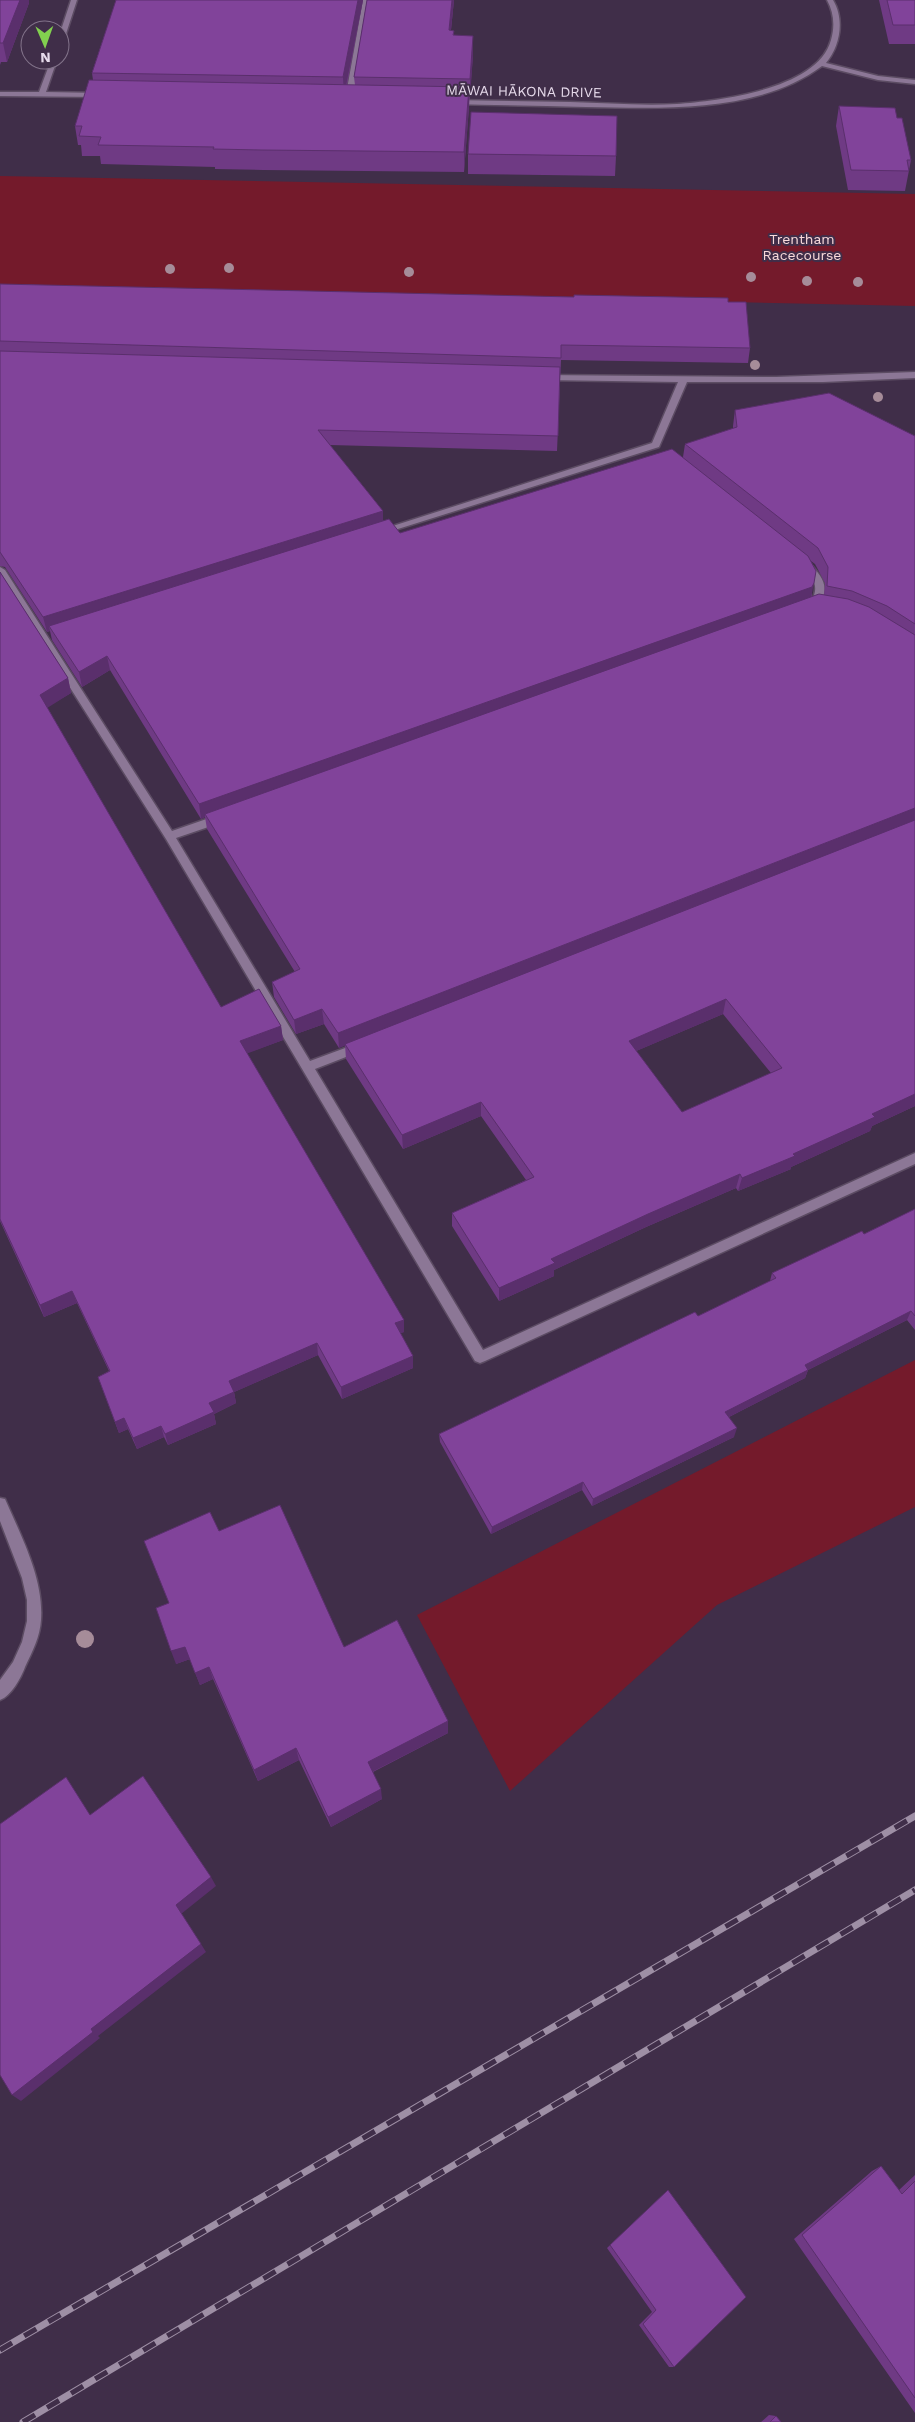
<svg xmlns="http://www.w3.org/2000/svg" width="915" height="2422" viewBox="0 0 915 2422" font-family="'Work Sans',sans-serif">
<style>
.green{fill:#741a2b}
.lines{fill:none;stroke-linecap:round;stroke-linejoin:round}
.service-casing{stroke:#5c4c63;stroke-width:3}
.minor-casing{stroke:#5c4c63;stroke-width:3}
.service{fill:#8c7796;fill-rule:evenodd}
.minor{fill:#8c7796;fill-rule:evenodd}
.rail-casing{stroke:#9e8fa5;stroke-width:7}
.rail{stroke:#402e49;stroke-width:5;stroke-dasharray:14;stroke-linecap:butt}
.tree{fill:#a68c99}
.wall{fill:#6f3a84;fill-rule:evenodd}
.shaded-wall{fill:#5a2f6c}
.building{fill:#81439a;stroke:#5a2f6c;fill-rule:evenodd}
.labels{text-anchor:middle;stroke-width:4;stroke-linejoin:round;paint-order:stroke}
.far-street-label{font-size:14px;fill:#e6daeb;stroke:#402e49}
.far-park-label{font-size:14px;fill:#f9d9da;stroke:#402e49}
</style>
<rect width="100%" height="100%" fill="#402e49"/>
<!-- green -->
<path class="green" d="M 0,176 L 915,194 L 915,306 L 0,286 Z
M 915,1360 L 915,1507 L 717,1605 L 510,1791 L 417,1615 Z"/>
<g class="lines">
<defs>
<path id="service" d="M 915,372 L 915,378 L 823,382 L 687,382 L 659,447 L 382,534 L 379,535 L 374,532 L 652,443 L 678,382 L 545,380 L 542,379 L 542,375 L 776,377 Z
M 805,560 L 808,561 C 823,578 831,586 818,607 L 815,608 L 810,605 C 821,583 813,580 800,563 Z
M 0,567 L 5,570 L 172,831 L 218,815 L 226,815 L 226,821 L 176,838 L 310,1061 L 356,1044 L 364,1044 L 366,1047 L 364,1050 L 315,1069 L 483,1350 L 915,1153 L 915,1164 L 485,1361 L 480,1363 L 475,1361 L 166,839 L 0,577 Z"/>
<path id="minor" d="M 71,0 L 77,0 L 63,43 L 60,45 L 60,33 Z
M 363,0 L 369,0 L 353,100 L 349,102 L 345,100 Z
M 827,0 L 833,0 C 845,20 840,46 826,63 L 878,76 L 915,80 L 915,84 L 878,80 L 822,66 C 758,114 661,108 586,107 C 541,106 497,105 452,104 L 448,102 L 452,100 C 491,101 531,101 570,102 C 605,103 642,106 677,104 C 719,101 818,89 831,40 C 835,26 834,13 827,0 Z
M 51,60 L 57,60 L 46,92 L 100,93 L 104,95 L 100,97 L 0,96 L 0,92 L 39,92 Z
M 0,1498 L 5,1499 C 21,1536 44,1579 41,1620 C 40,1637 32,1652 25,1667 C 21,1678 11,1696 0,1700 L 0,1680 L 13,1662 L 22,1642 L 27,1621 L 27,1600 L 22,1578 L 0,1521 Z"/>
</defs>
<!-- service casing -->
<use href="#service" class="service-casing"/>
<!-- minor casing -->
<use href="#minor" class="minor-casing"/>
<!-- service -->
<use href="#service" class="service"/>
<!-- minor -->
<use href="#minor" class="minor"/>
<defs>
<path id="rail" d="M 0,2350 L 915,1816
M 23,2422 L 915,1890"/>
</defs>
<!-- rail casing -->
<use href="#rail" class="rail-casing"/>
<!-- rail -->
<use href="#rail" class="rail"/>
</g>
<!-- trees -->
<g class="tree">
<circle cx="229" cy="268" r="5"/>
<circle cx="170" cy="269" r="5"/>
<circle cx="409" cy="272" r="5"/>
<circle cx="751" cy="277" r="5"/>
<circle cx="807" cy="281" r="5"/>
<circle cx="858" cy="282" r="5"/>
<circle cx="755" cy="365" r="5"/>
<circle cx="878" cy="397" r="5"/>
<circle cx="85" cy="1639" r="9"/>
</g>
<!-- wall -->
<path class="wall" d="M 0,0 L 29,3 L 7,62 L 1,62 L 0,65 Z
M 116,0 L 363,0 L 347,85 L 355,85 L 354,77 L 367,0 L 454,0 L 451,30 L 454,31 L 454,35 L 473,55 L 464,172 L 263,170 L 215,169 L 215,167 L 101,164 L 100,156 L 82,156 L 81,145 L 78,145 L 75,126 L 93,80 L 92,73 Z
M 879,0 L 915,0 L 915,44 L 889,44 Z
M 839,106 L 897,118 L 911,160 L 905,191 L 848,190 L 836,126 Z
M 468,154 L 616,156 L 615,176 L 468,174 Z
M 0,284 L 728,302 L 750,348 L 748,363 L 561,360 L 557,451 L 330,445 L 383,511 L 383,521 L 400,533 L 683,457 L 685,444 L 733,429 L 733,426 L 735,410 L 915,436 L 915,1106 L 872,1126 L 870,1131 L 791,1167 L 791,1169 L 738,1191 L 736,1188 L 646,1227 L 554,1270 L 554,1276 L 499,1301 L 452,1226 L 452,1213 L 526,1180 L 481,1116 L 403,1149 L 346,1059 L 345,1045 L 339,1048 L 324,1024 L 296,1034 L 274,997 L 272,982 L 295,972 L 207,829 L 205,817 L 201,819 L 110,670 L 82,687 L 52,640 L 50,631 L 47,632 L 5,567 L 0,566 ZM 811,561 L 815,564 L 825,583 L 824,595 L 812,597 ZM 723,1014 L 771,1073 L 682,1112 L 636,1051 Z
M 0,572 L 68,678 L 71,693 L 47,707 L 221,1007 L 281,1026 L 283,1040 L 247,1053 L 404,1320 L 404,1332 L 400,1333 L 413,1368 L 342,1399 L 318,1355 L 234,1392 L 236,1403 L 214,1414 L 216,1424 L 168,1445 L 164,1437 L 137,1449 L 128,1429 L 119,1433 L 98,1377 L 109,1371 L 77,1303 L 44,1317 L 0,1221 Z
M 915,1209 L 915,1330 L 907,1320 L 808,1370 L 805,1378 L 729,1417 L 734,1437 L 592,1506 L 582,1490 L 491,1534 L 440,1442 L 439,1434 L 698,1316 L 770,1281 L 772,1273 L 864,1234 Z
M 219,1531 L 344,1647 L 448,1721 L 448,1733 L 373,1772 L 382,1799 L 331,1827 L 299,1760 L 258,1781 L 213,1679 L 200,1685 L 190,1659 L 176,1664 Z
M 881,2166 L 899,2190 L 915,2175 L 915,2413 L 794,2239 L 872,2171 Z
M 668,2190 L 674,2367 L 669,2367 L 639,2325 L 652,2312 L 607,2248 Z
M 769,2415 L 776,2416 L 781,2422 L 761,2422 Z"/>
<!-- shaded-wall -->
<path class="shaded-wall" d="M 20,0 L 29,0 L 29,3 L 7,62 L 3,43 Z
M 358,0 L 363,0 L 344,96 L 343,77 Z
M 452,0 L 454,0 L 449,49 L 449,30 Z
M 473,36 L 473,55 L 470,98 L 470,79 Z
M 469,87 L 469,106 L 464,172 L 464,152 Z
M 383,511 L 383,526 L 49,626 L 50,631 L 47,632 L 43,617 Z
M 814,583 L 811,598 L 205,814 L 205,817 L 201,819 L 199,804 Z
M 107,656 L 110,670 L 82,687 L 79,672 Z
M 68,678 L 71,693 L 44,710 L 40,695 Z
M 915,808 L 915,822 L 339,1048 L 338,1033 Z
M 726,999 L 723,1014 L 627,1055 L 629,1041 Z
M 322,1009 L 324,1024 L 296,1034 L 294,1020 Z
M 281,1026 L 283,1040 L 243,1055 L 240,1041 Z
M 915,1094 L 915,1106 L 872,1126 L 870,1131 L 791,1167 L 791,1169 L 738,1191 L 742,1178 L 793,1154 L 872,1114 Z
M 481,1102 L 481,1116 L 403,1149 L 402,1135 Z
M 740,1174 L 736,1188 L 646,1227 L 554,1270 L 554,1276 L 499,1301 L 499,1288 L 551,1259 L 648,1214 Z
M 72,1291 L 77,1303 L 44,1317 L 40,1305 Z
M 911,1311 L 907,1320 L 808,1370 L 805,1378 L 723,1420 L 725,1412 L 805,1365 Z
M 404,1320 L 404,1332 L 395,1335 L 395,1323 Z
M 317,1343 L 318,1355 L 232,1393 L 229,1381 Z
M 413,1356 L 413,1368 L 342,1399 L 341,1387 Z
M 234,1392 L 236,1403 L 214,1414 L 216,1424 L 168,1445 L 165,1434 L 209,1403 Z
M 124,1418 L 128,1429 L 119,1433 L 115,1422 Z
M 161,1426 L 164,1437 L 137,1449 L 133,1438 Z
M 737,1428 L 734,1437 L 592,1506 L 593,1499 Z
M 583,1482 L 582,1490 L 491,1534 L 492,1527 Z
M 185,1647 L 190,1659 L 176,1664 L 171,1651 Z
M 209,1667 L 213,1679 L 200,1685 L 195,1673 Z
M 448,1721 L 448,1733 L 370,1773 L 368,1762 Z
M 296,1748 L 299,1760 L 258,1781 L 254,1770 Z
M 381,1789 L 382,1799 L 331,1827 L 328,1817 Z
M 211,1877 L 216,1886 L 181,1914 L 176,1905 Z
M 201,1944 L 206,1952 L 98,2036 L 100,2038 L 21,2101 L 12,2095 L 91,2029 Z"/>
<!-- building -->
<path class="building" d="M 0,0 L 20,0 L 3,43 L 0,43 Z
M 116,0 L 358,0 L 343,77 L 92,73 Z
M 367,0 L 452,0 L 449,30 L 454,31 L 453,35 L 473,36 L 470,79 L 354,77 Z
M 887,0 L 915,0 L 915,25 L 893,25 Z
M 89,80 L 469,87 L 464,152 L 261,150 L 213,149 L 214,147 L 98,145 L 101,137 L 79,136 L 82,126 L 75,126 Z
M 839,106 L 895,108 L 897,118 L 902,118 L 911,160 L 907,160 L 909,171 L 851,170 Z
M 471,112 L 617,116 L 616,156 L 468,154 Z
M 0,284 L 574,297 L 574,295 L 728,298 L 728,302 L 746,302 L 750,348 L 561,345 L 561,358 L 0,341 Z
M 0,351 L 560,367 L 558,436 L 318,430 L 383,511 L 43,617 L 0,552 Z
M 829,393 L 915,436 L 915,624 L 887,606 L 852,591 L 827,586 L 828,567 L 818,548 L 685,444 L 737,427 L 735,410 Z
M 672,449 L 808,556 L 816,571 L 814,583 L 812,587 L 199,804 L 107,656 L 79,672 L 49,626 L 389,519 L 400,533 Z
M 0,572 L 68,678 L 40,695 L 221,1007 L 259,989 L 281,1026 L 240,1041 L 404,1320 L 395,1323 L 413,1356 L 341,1387 L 317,1343 L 229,1381 L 234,1392 L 209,1403 L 214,1412 L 165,1434 L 161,1426 L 133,1438 L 124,1418 L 115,1422 L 98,1377 L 110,1371 L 72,1291 L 40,1305 L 0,1219 Z
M 819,594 L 848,599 L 869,607 L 915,635 L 915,808 L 338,1033 L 322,1009 L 294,1020 L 272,982 L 300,969 L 205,814 Z
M 915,820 L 915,1094 L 872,1114 L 875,1117 L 793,1154 L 795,1156 L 742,1178 L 740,1174 L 648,1214 L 551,1259 L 555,1263 L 499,1288 L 452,1213 L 534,1177 L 481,1102 L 402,1135 L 345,1044 ZM 726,999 L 782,1068 L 682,1112 L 629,1041 Z
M 915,1209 L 915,1316 L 911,1311 L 805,1365 L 808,1370 L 725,1412 L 737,1428 L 593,1499 L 583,1482 L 492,1527 L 439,1434 L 695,1312 L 698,1316 L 776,1278 L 772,1273 L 862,1231 L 864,1234 Z
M 280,1505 L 344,1647 L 397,1620 L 448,1721 L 368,1762 L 381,1789 L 328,1817 L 296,1748 L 254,1770 L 209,1667 L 195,1673 L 185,1647 L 171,1651 L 156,1608 L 169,1603 L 144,1541 L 210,1512 L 219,1531 Z
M 143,1776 L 211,1877 L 176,1905 L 201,1944 L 91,2029 L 93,2032 L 12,2095 L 0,2075 L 0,1824 L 66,1777 L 90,1815 Z
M 881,2166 L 902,2194 L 915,2181 L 915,2398 L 802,2235 Z
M 668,2190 L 746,2297 L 674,2367 L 643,2324 L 656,2310 L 610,2245 Z
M 776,2416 L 781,2422 L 770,2422 Z"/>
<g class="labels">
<!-- far-street labels -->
<g class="far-street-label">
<text transform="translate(524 91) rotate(1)" y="5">MĀWAI HĀKONA DRIVE</text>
</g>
<!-- far-park labels -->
<g class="far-park-label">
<text x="802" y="244">Trentham<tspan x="802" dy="16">Racecourse</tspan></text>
</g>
</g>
<!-- north arrow -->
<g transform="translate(45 45) rotate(178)"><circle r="24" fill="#402e49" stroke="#82738a"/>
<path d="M0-4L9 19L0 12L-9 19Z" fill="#82d04f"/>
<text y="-8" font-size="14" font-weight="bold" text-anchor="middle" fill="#e6daeb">N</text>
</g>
</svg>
